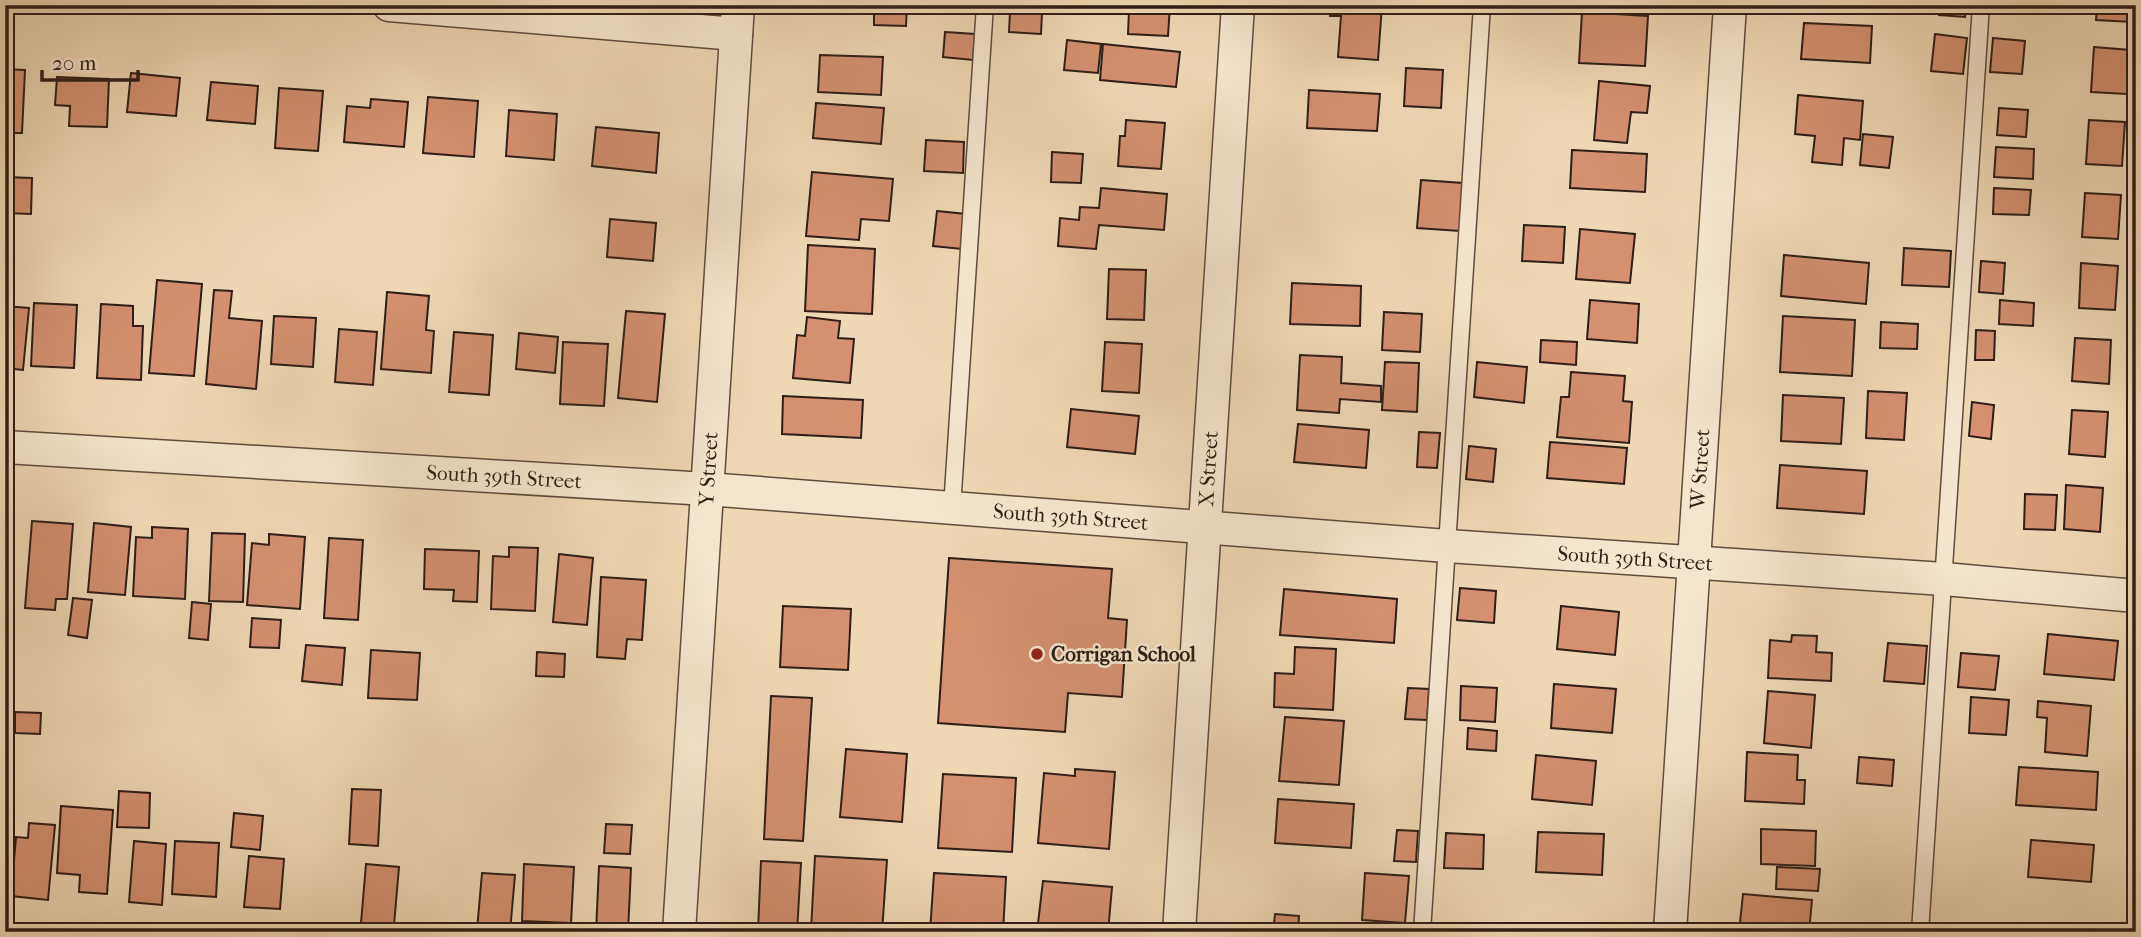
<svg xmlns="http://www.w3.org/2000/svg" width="2141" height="937" viewBox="0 0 2141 937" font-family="'IM FELL French Canon',serif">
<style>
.building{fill:#d4906f;stroke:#2e1e17;stroke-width:2}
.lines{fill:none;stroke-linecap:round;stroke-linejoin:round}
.service-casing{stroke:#5e4c3e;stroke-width:19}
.minor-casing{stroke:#5e4c3e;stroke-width:35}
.service{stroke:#f4e6ce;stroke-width:16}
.minor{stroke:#f4e6ce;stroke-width:32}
.poi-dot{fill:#8f2418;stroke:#f4e6ce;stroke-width:2.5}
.labels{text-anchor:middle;stroke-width:5;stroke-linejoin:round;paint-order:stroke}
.street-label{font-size:21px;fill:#2e1e17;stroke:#f4e6ce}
.poi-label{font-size:21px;font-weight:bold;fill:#2e1e17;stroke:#f4e6ce;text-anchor:start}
</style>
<rect width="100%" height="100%" fill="#eed8b3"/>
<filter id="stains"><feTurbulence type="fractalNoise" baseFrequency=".00286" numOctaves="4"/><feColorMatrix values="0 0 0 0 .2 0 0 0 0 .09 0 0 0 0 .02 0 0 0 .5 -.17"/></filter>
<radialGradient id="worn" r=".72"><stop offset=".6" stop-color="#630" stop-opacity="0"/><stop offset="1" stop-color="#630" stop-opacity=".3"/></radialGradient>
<!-- building -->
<path class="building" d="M 874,5 L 907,6 L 906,26 L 874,25 Z
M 1117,5 L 1170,5 L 1168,36 L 1128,34 L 1129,10 L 1117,9 Z
M 1331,5 L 1382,5 L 1378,60 L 1338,57 L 1341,16 L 1330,16 Z
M 1940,5 L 1966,5 L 1965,17 L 1939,15 Z
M 2020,5 L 2059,5 L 2059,12 L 2020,9 Z
M 2097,5 L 2133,5 L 2132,22 L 2096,20 Z
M 1010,12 L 1042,13 L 1041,34 L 1009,32 Z
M 1582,12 L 1648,16 L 1645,66 L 1579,63 Z
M 1804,23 L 1872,26 L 1870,63 L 1801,59 Z
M 945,32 L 975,34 L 973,60 L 943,57 Z
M 1935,34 L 1967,38 L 1963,74 L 1931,71 Z
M 1993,38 L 2025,41 L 2022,74 L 1990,72 Z
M 1067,40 L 1101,44 L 1098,73 L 1064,70 Z
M 1103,44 L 1180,52 L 1176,87 L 1100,80 Z
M 2094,47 L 2130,50 L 2127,94 L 2091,92 Z
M 820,55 L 883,57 L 881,95 L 818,92 Z
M 1406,68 L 1443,70 L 1441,108 L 1404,106 Z
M 5,69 L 25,70 L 22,133 L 5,133 Z
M 131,73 L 180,78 L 176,116 L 127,112 Z
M 57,77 L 109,79 L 107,127 L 69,126 L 70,106 L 55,105 Z
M 1599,81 L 1650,86 L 1647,113 L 1631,112 L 1627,143 L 1594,140 Z
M 211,82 L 258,86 L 255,124 L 207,120 Z
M 279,88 L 323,91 L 318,151 L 275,148 Z
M 1309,90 L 1380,94 L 1377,131 L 1307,128 Z
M 1798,95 L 1863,101 L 1860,140 L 1844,138 L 1842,165 L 1812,162 L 1815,136 L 1795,134 Z
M 428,97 L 478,101 L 474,157 L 423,153 Z
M 371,99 L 408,102 L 404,147 L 344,142 L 347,106 L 370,108 Z
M 816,103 L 884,108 L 881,144 L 813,138 Z
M 1999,108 L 2028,110 L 2026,137 L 1997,135 Z
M 509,110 L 557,114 L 554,160 L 506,156 Z
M 1126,120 L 1165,123 L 1161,169 L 1118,166 L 1120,136 L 1125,136 Z
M 2089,120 L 2125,122 L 2122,166 L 2086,164 Z
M 596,127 L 659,133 L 656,173 L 592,166 Z
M 1863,134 L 1893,137 L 1889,168 L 1860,165 Z
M 926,140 L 964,142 L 963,173 L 924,171 Z
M 1996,147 L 2034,149 L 2033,179 L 1994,177 Z
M 1572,150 L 1647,154 L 1645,192 L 1570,188 Z
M 1052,152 L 1083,154 L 1081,183 L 1051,182 Z
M 812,172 L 893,179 L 889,221 L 861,219 L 859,240 L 806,236 Z
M 5,177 L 32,178 L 31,214 L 5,213 Z
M 1421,180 L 1463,183 L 1460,231 L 1417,228 Z
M 1101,188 L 1167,194 L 1164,230 L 1099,225 L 1096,249 L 1058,246 L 1060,218 L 1079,220 L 1080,207 L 1099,208 Z
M 1994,188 L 2031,190 L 2029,215 L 1993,214 Z
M 2085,193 L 2121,195 L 2118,239 L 2082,237 Z
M 937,211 L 966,214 L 962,249 L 933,246 Z
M 610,219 L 656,223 L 653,261 L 607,257 Z
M 1524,225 L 1565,227 L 1563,263 L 1522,261 Z
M 1580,229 L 1635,234 L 1630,283 L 1576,279 Z
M 808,245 L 875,249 L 872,314 L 805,311 Z
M 1904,248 L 1951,251 L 1949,287 L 1902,285 Z
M 1784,255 L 1869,263 L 1866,304 L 1781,296 Z
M 1981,261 L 2005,263 L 2003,294 L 1979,292 Z
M 2081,263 L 2118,266 L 2115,310 L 2079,308 Z
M 1109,269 L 1146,270 L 1144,320 L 1107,319 Z
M 157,280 L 202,284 L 194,376 L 149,373 Z
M 1292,283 L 1361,286 L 1360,326 L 1290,324 Z
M 214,290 L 232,291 L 229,318 L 262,321 L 256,389 L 206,384 Z
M 387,292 L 429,296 L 426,330 L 434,331 L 431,373 L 381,369 Z
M 1590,300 L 1639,304 L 1637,343 L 1587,339 Z
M 2000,300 L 2034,303 L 2033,326 L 1999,324 Z
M 34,303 L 77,305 L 74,368 L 31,366 Z
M 101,304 L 133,306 L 133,326 L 143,326 L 141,380 L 97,378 Z
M 5,306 L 29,308 L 23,370 L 5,368 Z
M 626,311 L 665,314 L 657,402 L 618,398 Z
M 1384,312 L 1422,314 L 1420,352 L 1382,350 Z
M 274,316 L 316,318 L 313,367 L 271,364 Z
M 1783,316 L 1855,320 L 1852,376 L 1780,372 Z
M 807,317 L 840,321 L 838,338 L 854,339 L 850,383 L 793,378 L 797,335 L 805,336 Z
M 1881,322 L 1918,324 L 1917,349 L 1880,348 Z
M 339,329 L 377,332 L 373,385 L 335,382 Z
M 1976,330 L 1995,331 L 1994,360 L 1975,360 Z
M 454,332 L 493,335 L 489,395 L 449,392 Z
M 519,333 L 558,337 L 555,373 L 516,369 Z
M 2075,338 L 2111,340 L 2109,384 L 2072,381 Z
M 1541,340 L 1577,342 L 1576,365 L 1540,362 Z
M 563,342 L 608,344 L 604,406 L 560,404 Z
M 1105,342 L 1142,344 L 1139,393 L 1102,391 Z
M 1300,355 L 1342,357 L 1341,383 L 1381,386 L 1381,402 L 1340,399 L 1339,413 L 1297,410 Z
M 1385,362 L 1419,363 L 1417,412 L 1382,410 Z
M 1477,362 L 1527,367 L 1524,403 L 1474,397 Z
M 1571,372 L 1625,376 L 1623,401 L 1632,402 L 1629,443 L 1557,437 L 1561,397 L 1569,397 Z
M 1868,391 L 1907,393 L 1904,440 L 1866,438 Z
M 1783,395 L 1844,398 L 1841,444 L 1781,441 Z
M 783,396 L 863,400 L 861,438 L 782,434 Z
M 1972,402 L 1994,405 L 1991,439 L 1969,436 Z
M 1071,409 L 1139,416 L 1135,454 L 1067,447 Z
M 2072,410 L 2108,412 L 2105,457 L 2069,454 Z
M 1298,424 L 1369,430 L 1366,468 L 1294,462 Z
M 1419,432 L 1440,433 L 1437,468 L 1417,467 Z
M 1550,442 L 1627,448 L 1624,484 L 1547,478 Z
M 1469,446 L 1496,449 L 1493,482 L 1466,479 Z
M 1780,465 L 1867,471 L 1864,514 L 1777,508 Z
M 2066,485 L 2103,488 L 2100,532 L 2064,529 Z
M 2025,494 L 2057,495 L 2055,530 L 2024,529 Z
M 32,521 L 73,524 L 67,599 L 56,599 L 55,610 L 25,608 Z
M 94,523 L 131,527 L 125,595 L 88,592 Z
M 152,527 L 188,529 L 185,599 L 133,596 L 136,537 L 152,538 Z
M 5,529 L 12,529 L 11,587 L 5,587 Z
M 212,533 L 245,534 L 243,602 L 209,601 Z
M 269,534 L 305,537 L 300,609 L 247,605 L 252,543 L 269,545 Z
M 329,538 L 363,540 L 358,620 L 324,618 Z
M 509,547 L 538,548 L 535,611 L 491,609 L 493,556 L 509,557 Z
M 425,549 L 479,551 L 477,602 L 453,601 L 454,590 L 424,589 Z
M 559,554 L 593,558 L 587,625 L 553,622 Z
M 949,558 L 1112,569 L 1108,618 L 1127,620 L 1122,697 L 1068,693 L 1065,732 L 938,723 Z
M 601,577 L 646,580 L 642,640 L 627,639 L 625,659 L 597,657 Z
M 1460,588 L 1496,591 L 1494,623 L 1457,620 Z
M 1284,589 L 1397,599 L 1394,643 L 1280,635 Z
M 73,598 L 92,600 L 87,638 L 68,635 Z
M 192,602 L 211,604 L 208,640 L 189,638 Z
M 783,606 L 851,609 L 848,670 L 780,667 Z
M 1561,606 L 1619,612 L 1615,655 L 1557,649 Z
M 252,618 L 281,620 L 279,648 L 250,647 Z
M 2048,634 L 2118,641 L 2114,680 L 2044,674 Z
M 1792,635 L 1817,636 L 1816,652 L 1832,653 L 1831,681 L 1768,678 L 1770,640 L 1791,642 Z
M 1888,643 L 1927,646 L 1924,684 L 1884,681 Z
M 306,645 L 345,648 L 342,685 L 302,681 Z
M 1295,647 L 1336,649 L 1333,710 L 1274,707 L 1275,673 L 1294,674 Z
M 371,650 L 420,653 L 417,700 L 368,698 Z
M 537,652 L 565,654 L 564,677 L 536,676 Z
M 1961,653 L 1999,656 L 1995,690 L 1958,687 Z
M 1554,684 L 1616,689 L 1612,733 L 1551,728 Z
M 1461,686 L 1497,688 L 1495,722 L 1460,720 Z
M 1408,688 L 1429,689 L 1427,720 L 1405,719 Z
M 1768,691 L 1815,695 L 1811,748 L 1764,743 Z
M 771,696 L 812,698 L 803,841 L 764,839 Z
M 1971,697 L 2009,700 L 2006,735 L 1969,733 Z
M 2038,701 L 2091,706 L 2087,756 L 2045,752 L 2047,718 L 2037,717 Z
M 15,712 L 41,713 L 40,734 L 15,733 Z
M 1285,717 L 1344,721 L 1339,785 L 1279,781 Z
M 1468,728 L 1497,731 L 1496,751 L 1467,749 Z
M 846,749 L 907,754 L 902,822 L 840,817 Z
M 1747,752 L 1798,755 L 1797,780 L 1805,780 L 1804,804 L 1745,801 Z
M 1536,755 L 1596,761 L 1592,805 L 1532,799 Z
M 1859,757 L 1894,760 L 1892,786 L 1857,783 Z
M 2019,767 L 2098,772 L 2096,810 L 2016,805 Z
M 1075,769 L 1115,772 L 1109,849 L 1038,843 L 1044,773 L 1075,776 Z
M 943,774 L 1016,778 L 1012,852 L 938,848 Z
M 352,789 L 381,790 L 378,846 L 349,844 Z
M 119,791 L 150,793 L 149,828 L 117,827 Z
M 1278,799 L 1354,804 L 1351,848 L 1275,843 Z
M 61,806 L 113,810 L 107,894 L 79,892 L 80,875 L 57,873 Z
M 234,813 L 263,816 L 260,850 L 231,847 Z
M 29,823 L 55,825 L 48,900 L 11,896 L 16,837 L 28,838 Z
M 606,824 L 632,825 L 630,854 L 604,853 Z
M 1761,829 L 1816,831 L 1815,866 L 1761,864 Z
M 1397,830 L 1418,831 L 1416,862 L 1394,861 Z
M 1538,832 L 1604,834 L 1602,875 L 1536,872 Z
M 1446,833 L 1484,835 L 1483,869 L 1444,868 Z
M 2031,840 L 2094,845 L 2091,882 L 2028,877 Z
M 134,841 L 166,844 L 162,905 L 129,902 Z
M 175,841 L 219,843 L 216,897 L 172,894 Z
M 249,856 L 284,859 L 280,909 L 244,907 Z
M 815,856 L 887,860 L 882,932 L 811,930 Z
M 761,861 L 801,863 L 797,932 L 758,931 Z
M 366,864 L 399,867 L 394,925 L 361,923 Z
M 524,864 L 574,867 L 571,923 L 522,921 Z
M 599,866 L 631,868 L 628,932 L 596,932 Z
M 1777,867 L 1820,869 L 1818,891 L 1776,889 Z
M 482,873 L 515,875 L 510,932 L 477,930 Z
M 934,873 L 1006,877 L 1003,932 L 930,932 Z
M 1365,873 L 1409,876 L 1405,923 L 1362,920 Z
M 1043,881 L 1112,887 L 1108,932 L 1037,932 Z
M 1743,894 L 1812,900 L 1809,932 L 1739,932 Z
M 1275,914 L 1299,916 L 1298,932 L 1273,932 Z"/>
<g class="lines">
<defs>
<path id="service" d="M 952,508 L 985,5
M 1422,932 L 1482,5
M 1920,932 L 1981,5"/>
<g id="minor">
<path d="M 389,5 L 736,34"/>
<path id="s1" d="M 5,447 L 707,489 L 1447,546 L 1944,579 L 2136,596"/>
<path id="s2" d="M 679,932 L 738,5"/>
<path id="s3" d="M 1179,932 L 1238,5"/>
<path id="s4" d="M 1670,932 L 1730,5"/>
</g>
</defs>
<!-- service casing -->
<use href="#service" class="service-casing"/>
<!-- minor casing -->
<use href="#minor" class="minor-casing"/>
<!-- service -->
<use href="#service" class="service"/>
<!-- minor -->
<use href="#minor" class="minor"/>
</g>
<!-- markers -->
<circle class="poi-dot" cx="1037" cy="654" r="7"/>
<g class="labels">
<!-- street labels -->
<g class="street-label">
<text dy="7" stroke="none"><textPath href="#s2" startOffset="464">Y Street</textPath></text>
<text dy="7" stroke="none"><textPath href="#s4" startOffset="464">W Street</textPath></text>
<text dy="7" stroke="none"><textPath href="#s3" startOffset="464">X Street</textPath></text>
<text dy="7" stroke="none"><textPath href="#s1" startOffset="500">South 39th Street</textPath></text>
<text dy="7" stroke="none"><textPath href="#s1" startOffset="1068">South 39th Street</textPath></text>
<text dy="7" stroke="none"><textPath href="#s1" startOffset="1634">South 39th Street</textPath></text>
</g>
<!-- poi labels -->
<g class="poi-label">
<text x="1051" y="661">Corrigan School</text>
</g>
</g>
<!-- margin -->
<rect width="2141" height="937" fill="none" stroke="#eed8b3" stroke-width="28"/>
<rect x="7" y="7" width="2127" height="923" fill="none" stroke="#2e1e17" stroke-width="3.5"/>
<rect x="14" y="14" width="2113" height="909" fill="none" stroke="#2e1e17" stroke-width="2"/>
<!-- scale -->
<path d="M42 70v10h96v-10" fill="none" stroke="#2e1e17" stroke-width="3.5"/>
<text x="52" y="70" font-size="21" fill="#2e1e17" stroke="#f4e6ce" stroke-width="5" paint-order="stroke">20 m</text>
<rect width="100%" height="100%" filter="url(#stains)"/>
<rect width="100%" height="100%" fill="url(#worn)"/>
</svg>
